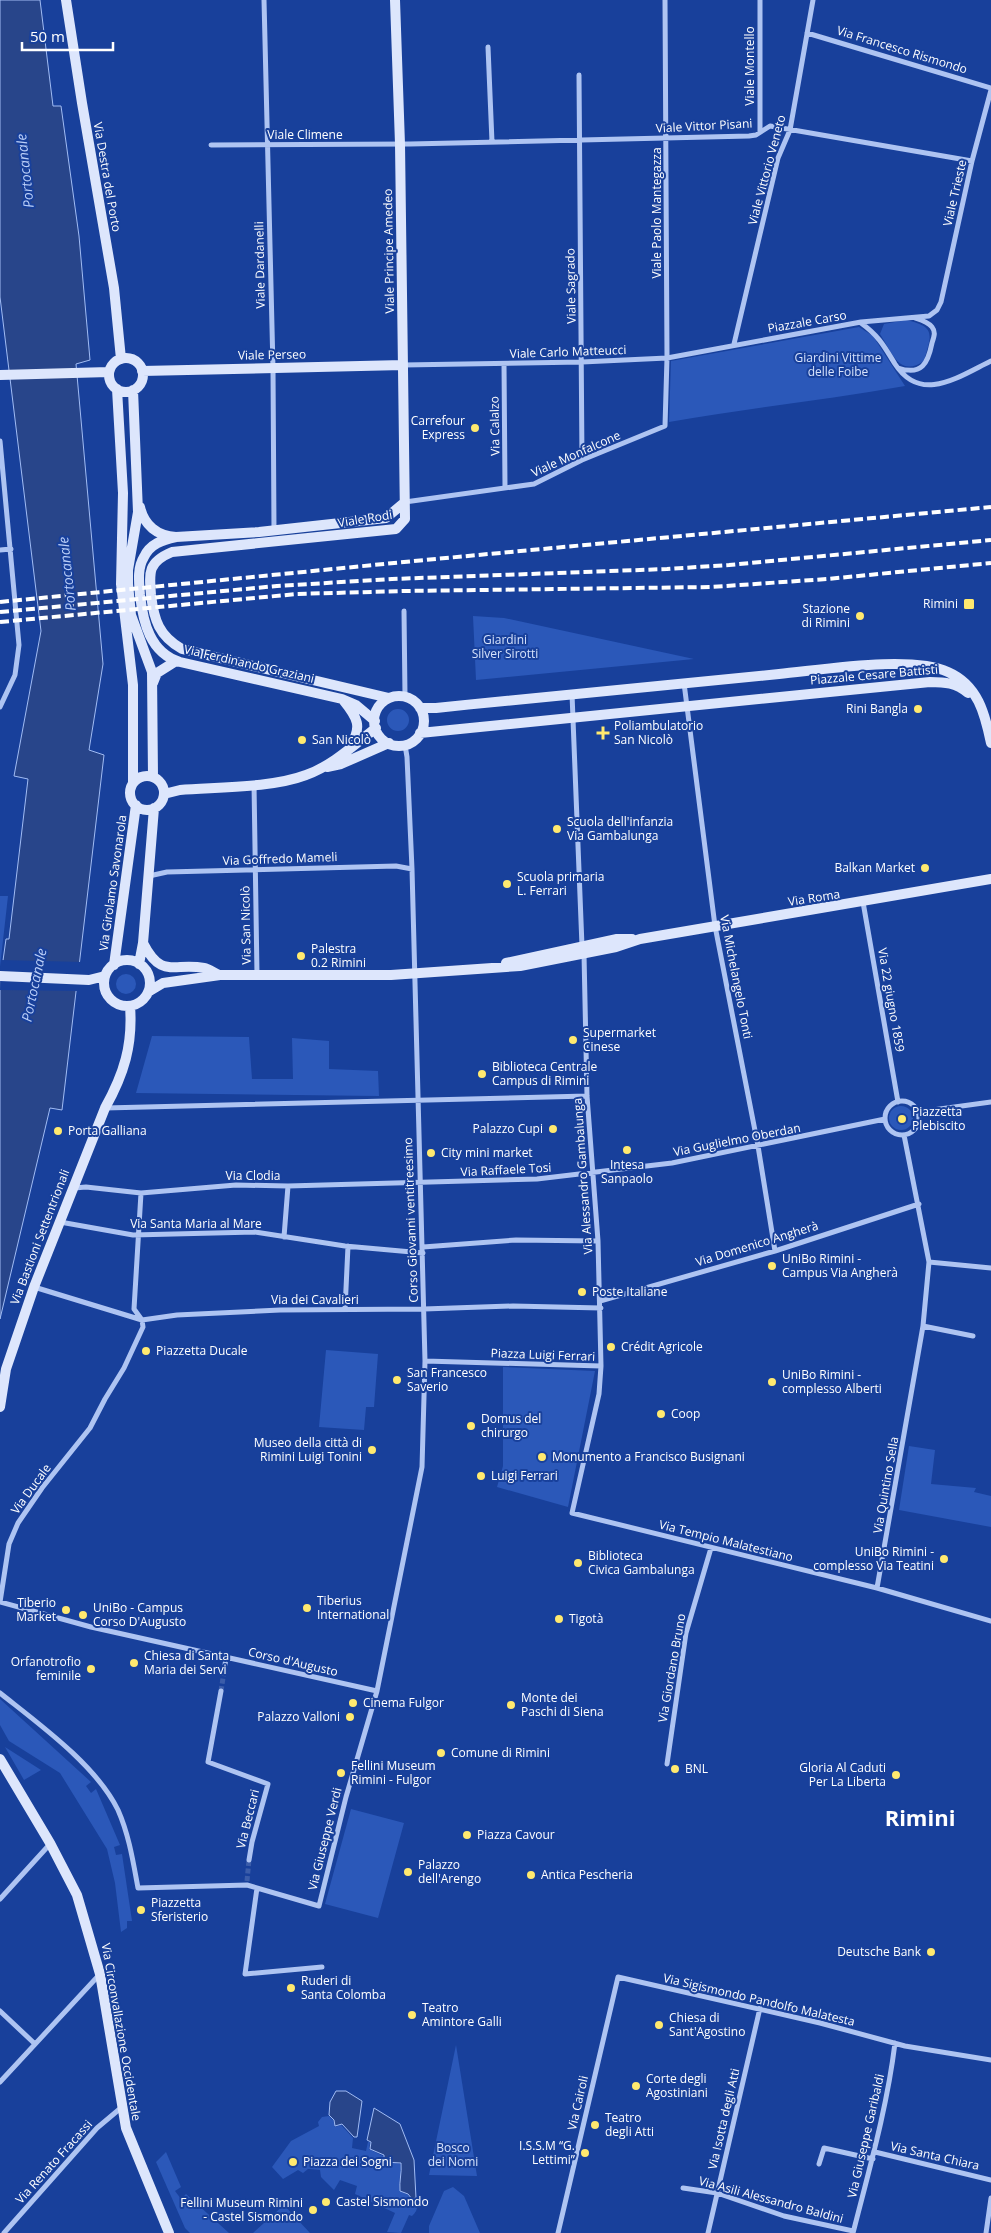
<svg xmlns="http://www.w3.org/2000/svg" width="991" height="2233" viewBox="0 0 991 2233" font-family="'Open Sans',sans-serif">
<style>
.green{fill:#2b58b9}
.water{fill:#28458a;stroke:#a1bcf4}
.pier{fill:#18409b}
.lines{fill:none;stroke-linecap:round;stroke-linejoin:round}
.street-tunnel{stroke:#3b5daa;stroke-width:5;stroke-dasharray:5 2.5;stroke-linecap:butt}
.street{stroke:#aec4f2;stroke-width:5}
.secondary{stroke:#dde6fc;stroke-width:10}
.rail{stroke:#fff;stroke-width:4;stroke-dasharray:9 4;stroke-linecap:butt}
.poi-dot{fill:#ffe96f;stroke:#18409b;stroke-width:2}
.labels{text-anchor:middle;stroke-width:4;stroke-linejoin:round;paint-order:stroke}
.street-label{font-size:12px;fill:#fff;stroke:#18409b}
.park-label{font-size:12px;fill:#d6e2fc;stroke:#18409b}
.poi-label{font-size:12px;fill:#fff;stroke:#18409b;text-anchor:start}
.water-label{font-size:14px;font-style:italic;fill:#bbcff8;stroke:#18409b}
.town-label{font-size:22px;font-weight:bold;fill:#fff;stroke:#18409b}
</style>
<rect width="100%" height="100%" fill="#18409b"/>
<!-- green -->
<path class="green" d="M 906,320 C 937,327 931,335 924,361 C 899,378 892,352 880,334 L 884,324 Z
M 859,327 L 873,336 L 905,386 C 826,400 748,408 669,422 L 671,361 Z
M 473,616 L 504,618 L 694,659 L 476,680 Z
M387 720a11 11 0 1 1 22 0a11 11 0 1 1-22 0Z
M 0,896 L 8,896 L 0,967 Z
M116 984a10 10 0 1 1 20 0a10 10 0 1 1-20 0Z
M 152,1036 L 249,1037 L 252,1079 L 293,1079 L 292,1038 L 329,1041 L 329,1069 L 378,1071 L 379,1096 L 136,1093 Z
M889 1118a12 12 0 1 1 24 0a12 12 0 1 1-24 0Z
M 326,1350 L 378,1354 L 374,1407 L 366,1407 L 364,1430 L 319,1427 Z
M 503,1367 L 595,1371 L 568,1507 L 497,1487 L 503,1466 Z
M 909,1446 L 935,1450 L 931,1484 L 976,1488 L 974,1492 L 991,1496 L 991,1527 L 899,1510 Z
M 0,1699 L 91,1782 L 86,1786 L 91,1793 L 96,1789 L 120,1845 L 114,1847 L 116,1855 L 122,1854 L 132,1921 L 127,1921 L 127,1928 L 121,1932 L 115,1883 L 107,1849 L 60,1773 L 9,1741 L 0,1725 Z
M 5,1747 L 41,1770 L 24,1780 Z
M 351,1809 L 404,1823 L 378,1918 L 325,1904 Z
M 456,2045 L 477,2176 L 429,2175 Z
M 329,2116 L 333,2120 L 335,2127 L 341,2125 L 353,2138 L 352,2148 L 366,2151 L 368,2142 L 370,2142 L 369,2149 L 383,2156 L 383,2163 L 391,2162 L 400,2164 C 402,2173 398,2181 400,2191 L 408,2195 L 411,2200 L 416,2198 C 418,2205 418,2211 412,2216 L 409,2215 L 401,2233 L 387,2232 L 395,2213 L 355,2194 L 357,2186 L 340,2180 L 334,2190 L 321,2177 L 320,2170 L 308,2169 L 303,2173 L 298,2170 L 283,2179 L 272,2167 L 291,2141 L 319,2126 L 318,2122 L 322,2117 Z
M 166,2152 L 181,2187 L 175,2191 L 181,2199 L 186,2194 L 229,2233 L 190,2233 L 185,2228 L 156,2162 Z
M 453,2187 L 464,2196 L 480,2233 L 429,2233 L 429,2226 L 444,2191 Z
M 284,2205 L 310,2233 L 253,2233 Z"/>
<!-- water -->
<path class="water" d="M 0,0 L 40,0 L 53,106 L 61,106 L 79,236 L 90,360 L 76,364 L 103,664 L 89,750 L 104,755 L 62,1110 L 50,1108 L 0,1319 L 0,982 L 6,939 L 9,939 L 28,779 L 14,776 L 41,631 L 0,297 Z
M 336,2091 L 346,2091 L 362,2101 L 357,2137 L 354,2137 L 342,2124 L 335,2126 L 334,2120 L 329,2115 L 330,2102 Z
M 374,2108 L 400,2124 L 414,2160 L 416,2198 L 412,2199 L 408,2194 L 400,2191 C 399,2181 402,2173 401,2163 L 384,2162 L 384,2155 L 370,2149 L 371,2142 L 367,2140 Z"/>
<!-- pier -->
<path class="pier" d="M 1,960 L 82,962 L 78,991 L 0,990 Z"/>
<g class="lines">
<!-- street-tunnel -->
<path class="street-tunnel" d="M 221,1691 L 225,1665
M 247,1881 L 249,1860"/>
<!-- street -->
<path class="street" d="M 264,0 L 273,368 L 274,530
M 807,33 L 991,88
M 488,47 L 492,142
M 579,75 L 582,460
M 760,132 L 760,0
M 211,145 L 410,144 L 749,136 L 756,135 L 770,126 L 972,161
M 861,323 C 879,336 884,346 895,364 C 921,404 958,377 991,361
M 734,344 L 778,158 L 790,130 L 813,0
M 504,364 L 505,487
M 403,365 L 582,362 L 667,358 L 861,322 L 929,316 L 937,310 L 941,302 L 972,161 L 991,90
M 898,368 C 922,376 928,363 932,343 C 934,337 936,332 932,327 C 928,322 921,320 915,318
M 0,441 L 19,645 L 15,675 L 0,707
M 405,502 L 534,484 L 582,460 L 665,426 L 667,358 L 665,0
M 0,550 L 11,549
M 404,611 L 405,696
M 684,683 L 715,926 L 758,1146 L 775,1251
M 572,694 L 582,946
M 254,784 L 257,975
M 149,876 L 167,872 L 396,866 L 412,869
M 863,902 L 898,1102
M 584,954 L 587,1096 L 598,1241 L 601,1366 L 599,1394 L 572,1513 L 877,1588 L 991,1621
M885 1118a17 17 0 1 1 34 0a17 17 0 1 1-34 0Z
M 105,1108 L 587,1096
M 918,1112 L 991,1102
M 74,1188 L 86,1187 L 141,1193 L 236,1185 L 288,1186 L 537,1179 L 672,1163 L 885,1119
M 60,1222 L 133,1235 L 255,1232 L 345,1246 L 423,1253
M 284,1237 L 288,1186
M 423,1247 L 516,1240 L 598,1241
M 929,1262 L 991,1268
M 34,1287 L 142,1320 L 177,1315 L 280,1310 L 424,1309 L 513,1306 L 601,1308
M 600,1301 L 775,1251 L 919,1204
M 345,1310 L 348,1246
M 923,1326 L 973,1336
M 425,1361 L 601,1366
M 877,1588 L 923,1326 L 929,1262 L 904,1135
M 0,1602 L 9,1544 L 18,1523 L 42,1488 L 90,1428 L 105,1399 L 124,1368 L 143,1327 L 142,1320 L 134,1309 L 141,1193
M 0,1602 L 91,1627 L 377,1691
M 225,1665 L 226,1657
M 221,1691 L 208,1762 L 268,1784 L 252,1842 L 249,1860
M 0,1693 C 39,1724 96,1765 118,1810 C 129,1835 133,1861 138,1888 L 247,1885 L 319,1906 L 346,1797 L 377,1691 L 422,1467 L 425,1361 L 412,869 L 407,757 L 405,745
M 667,1764 L 686,1633 L 711,1548
M 257,1888 L 245,1974 L 322,1967
M 0,1899 L 50,1844
M 0,2011 L 35,2044
M 0,2082 L 100,1974
M 875,2152 L 991,2180
M 819,2164 L 824,2148 L 873,2159
M 683,2188 L 717,2193 L 784,2216 L 853,2231
M 4,2233 L 97,2128 L 122,2107
M 558,2233 L 618,1977 L 820,2023 L 905,2046 L 991,2060
M 708,2233 L 760,2008
M 853,2233 C 869,2170 887,2108 895,2043
M 986,2233 L 991,2198"/>
<!-- secondary -->
<path class="secondary" d="M 66,0 L 82,103 L 114,288 L 121,359
M109 375a17 17 0 1 1 34 0a17 17 0 1 1-34 0Z
M 142,371 L 403,365
M 0,375 L 109,372
M 117,389 L 123,493 L 121,584 L 133,685 L 133,783
M 133,390 L 138,512 L 128,570 L 128,584 L 131,615 L 152,672 L 153,777
M 140,507 C 144,525 157,536 176,537 L 259,532 L 386,518 L 405,502
M 176,537 C 162,540 150,544 144,557 C 137,568 139,583 140,595 C 143,622 150,653 180,662 L 342,699 L 356,705 L 375,721
M 153,683 L 157,673 L 176,661
M374 721a25 25 0 1 1 50 0a25 25 0 1 1-50 0Z
M 389,698 L 182,649 C 159,636 154,620 151,595 C 149,572 148,562 172,552 L 396,529 L 405,519 L 400,144 L 395,0
M 344,701 C 357,717 363,727 350,746
M 420,708 L 436,708 C 550,696 664,685 779,674 C 822,670 911,655 948,672 C 978,685 985,714 991,743
M 420,733 L 930,682 C 945,682 956,683 968,693
M 327,767 L 341,764 L 389,743
M130 793a17 17 0 1 1 34 0a17 17 0 1 1-34 0Z
M 164,794 L 180,790 C 217,787 272,788 306,775 C 332,766 354,745 376,728
M 143,943 C 162,980 174,962 204,968 C 209,969 214,973 219,975
M104 983a23 23 0 1 1 46 0a23 23 0 1 1-46 0Z
M 506,963 L 617,939 L 632,939
M 139,964 L 143,943 L 154,808
M 114,965 L 136,805
M 0,976 L 89,980 L 105,976
M 148,992 L 163,983 L 220,975 L 391,975 L 520,966 L 616,947 L 640,939 L 991,879
M 0,1407 L 6,1369 L 34,1287 L 105,1108 C 124,1074 133,1045 130,1006
M 0,1759 L 50,1843 L 77,1895 L 100,1974 L 126,2128 L 169,2233"/>
<!-- rail -->
<path class="rail" d="M 0,602 L 414,561 L 991,507
M 0,612 L 277,586 L 392,579 L 667,569 L 729,565 L 991,540
M 0,622 L 297,594 L 403,591 L 711,587 L 827,579 L 991,563"/>
</g>
<!-- markers -->
<g class="poi-dot">
<circle cx="475" cy="428" r="5"/>
<rect x="963" y="598" width="12" height="12" rx="2.5"/>
<circle cx="860" cy="616" r="5"/>
<circle cx="918" cy="709" r="5"/>
<path d="M600.5 725.5h5v5h5v5h-5v5h-5v-5h-5v-5h5z"/>
<circle cx="302" cy="740" r="5"/>
<circle cx="557" cy="829" r="5"/>
<circle cx="925" cy="868" r="5"/>
<circle cx="507" cy="884" r="5"/>
<circle cx="301" cy="956" r="5"/>
<circle cx="573" cy="1040" r="5"/>
<circle cx="482" cy="1074" r="5"/>
<circle cx="902" cy="1119" r="5"/>
<circle cx="553" cy="1129" r="5"/>
<circle cx="58" cy="1131" r="5"/>
<circle cx="627" cy="1150" r="5"/>
<circle cx="431" cy="1153" r="5"/>
<circle cx="772" cy="1266" r="5"/>
<circle cx="582" cy="1292" r="5"/>
<circle cx="611" cy="1347" r="5"/>
<circle cx="146" cy="1351" r="5"/>
<circle cx="397" cy="1380" r="5"/>
<circle cx="772" cy="1382" r="5"/>
<circle cx="661" cy="1414" r="5"/>
<circle cx="471" cy="1426" r="5"/>
<circle cx="372" cy="1450" r="5"/>
<circle cx="542" cy="1457" r="5"/>
<circle cx="481" cy="1476" r="5"/>
<circle cx="944" cy="1559" r="5"/>
<circle cx="578" cy="1563" r="5"/>
<circle cx="307" cy="1608" r="5"/>
<circle cx="66" cy="1610" r="5"/>
<circle cx="83" cy="1615" r="5"/>
<circle cx="559" cy="1619" r="5"/>
<circle cx="134" cy="1663" r="5"/>
<circle cx="91" cy="1669" r="5"/>
<circle cx="353" cy="1703" r="5"/>
<circle cx="511" cy="1705" r="5"/>
<circle cx="350" cy="1717" r="5"/>
<circle cx="441" cy="1753" r="5"/>
<circle cx="675" cy="1769" r="5"/>
<circle cx="341" cy="1773" r="5"/>
<circle cx="896" cy="1775" r="5"/>
<circle cx="467" cy="1835" r="5"/>
<circle cx="408" cy="1872" r="5"/>
<circle cx="531" cy="1875" r="5"/>
<circle cx="141" cy="1910" r="5"/>
<circle cx="931" cy="1952" r="5"/>
<circle cx="291" cy="1988" r="5"/>
<circle cx="412" cy="2015" r="5"/>
<circle cx="659" cy="2025" r="5"/>
<circle cx="636" cy="2086" r="5"/>
<circle cx="595" cy="2125" r="5"/>
<circle cx="585" cy="2153" r="5"/>
<circle cx="293" cy="2162" r="5"/>
<circle cx="326" cy="2202" r="5"/>
<circle cx="313" cy="2210" r="5"/>
</g>
<g class="labels">
<!-- street labels -->
<g class="street-label">
<text transform="translate(902 50) rotate(17)" y="4">Via Francesco Rismondo</text>
<text transform="translate(750 66) rotate(-90)" y="4">Viale Montello</text>
<text transform="translate(704 126) rotate(-3)" y="4">Viale Vittor Pisani</text>
<text x="305" y="139">Viale Climene</text>
<text transform="translate(767 170) rotate(-75)" y="4">Viale Vittorio Veneto</text>
<text transform="translate(107 177) rotate(80)" y="4">Via Destra del Porto</text>
<text transform="translate(955 193) rotate(-77)" y="4">Viale Trieste</text>
<text transform="translate(657 213) rotate(-90)" y="4">Viale Paolo Mantegazza</text>
<text transform="translate(389 251) rotate(-91)" y="4">Viale Principe Amedeo</text>
<text transform="translate(260 265) rotate(-91)" y="4">Viale Dardanelli</text>
<text transform="translate(571 286) rotate(-91)" y="4">Viale Sagrado</text>
<text transform="translate(807 322) rotate(-10)" y="4">Piazzale Carso</text>
<text transform="translate(568 352) rotate(-2)" y="4">Viale Carlo Matteucci</text>
<text transform="translate(272 355) rotate(-1)" y="4">Viale Perseo</text>
<text transform="translate(495 426) rotate(-91)" y="4">Via Calalzo</text>
<text transform="translate(576 454) rotate(-24)" y="4">Viale Monfalcone</text>
<text transform="translate(365 519) rotate(-9)" y="4">Viale Rodi</text>
<text transform="translate(249 664) rotate(13)" y="4">Via Ferdinando Graziani</text>
<text transform="translate(874 675) rotate(-5)" y="4">Piazzale Cesare Battisti</text>
<text transform="translate(280 859) rotate(-2)" y="4">Via Goffredo Mameli</text>
<text transform="translate(113 883) rotate(-82)" y="4">Via Girolamo Savonarola</text>
<text transform="translate(814 898) rotate(-9)" y="4">Via Roma</text>
<text transform="translate(246 925) rotate(-91)" y="4">Via San Nicolò</text>
<text transform="translate(736 977) rotate(79)" y="4">Via Michelangelo Tonti</text>
<text transform="translate(891 1000) rotate(80)" y="4">Via 22 giugno 1859</text>
<text transform="translate(737 1140) rotate(-11)" y="4">Via Guglielmo Oberdan</text>
<text transform="translate(506 1170) rotate(-3)" y="4">Via Raffaele Tosi</text>
<text x="253" y="1180">Via Clodia</text>
<text transform="translate(583 1176) rotate(-94)" y="4">Via Alessandro Gambalunga</text>
<text transform="translate(411 1220) rotate(-92)" y="4">Corso Giovanni ventitreesimo</text>
<text x="196" y="1228">Via Santa Maria al Mare</text>
<text transform="translate(40 1237) rotate(-69)" y="4">Via Bastioni Settentrionali</text>
<text transform="translate(757 1244) rotate(-17)" y="4">Via Domenico Angherà</text>
<text x="315" y="1304">Via dei Cavalieri</text>
<text transform="translate(543 1355) rotate(2)" y="4">Piazza Luigi Ferrari</text>
<text transform="translate(886 1485) rotate(-80)" y="4">Via Quintino Sella</text>
<text transform="translate(31 1489) rotate(-54)" y="4">Via Ducale</text>
<text transform="translate(726 1541) rotate(14)" y="4">Via Tempio Malatestiano</text>
<text transform="translate(293 1662) rotate(13)" y="4">Corso d'Augusto</text>
<text transform="translate(672 1668) rotate(-80)" y="4">Via Giordano Bruno</text>
<text transform="translate(248 1819) rotate(-76)" y="4">Via Beccari</text>
<text transform="translate(325 1839) rotate(-76)" y="4">Via Giuseppe Verdi</text>
<text transform="translate(759 2000) rotate(13)" y="4">Via Sigismondo Pandolfo Malatesta</text>
<text transform="translate(121 2032) rotate(80)" y="4">Via Circonvallazione Occidentale</text>
<text transform="translate(578 2103) rotate(-77)" y="4">Via Cairoli</text>
<text transform="translate(724 2119) rotate(-77)" y="4">Via Isotta degli Atti</text>
<text transform="translate(866 2136) rotate(-77)" y="4">Via Giuseppe Garibaldi</text>
<text transform="translate(935 2156) rotate(13)" y="4">Via Santa Chiara</text>
<text transform="translate(54 2162) rotate(-48)" y="4">Via Renato Fracassi</text>
<text transform="translate(771 2200) rotate(15)" y="4">Via Asili Alessandro Baldini</text>
</g>
<!-- park labels -->
<g class="park-label">
<text x="838" y="362">Giardini Vittime<tspan x="838" dy="14">delle Foibe</tspan></text>
<text x="505" y="644">Giardini<tspan x="505" dy="14">Silver Sirotti</tspan></text>
<text x="453" y="2152">Bosco<tspan x="453" dy="14">dei Nomi</tspan></text>
</g>
<!-- poi labels -->
<g class="poi-label">
<text x="465" y="425" text-anchor="end">Carrefour<tspan x="465" dy="14">Express</tspan></text>
<text x="958" y="608" text-anchor="end">Rimini</text>
<text x="850" y="613" text-anchor="end">Stazione<tspan x="850" dy="14">di Rimini</tspan></text>
<text x="908" y="713" text-anchor="end">Rini Bangla</text>
<text x="614" y="730">Poliambulatorio<tspan x="614" dy="14">San Nicolò</tspan></text>
<text x="312" y="744">San Nicolò</text>
<text x="567" y="826">Scuola dell'infanzia<tspan x="567" dy="14">Via Gambalunga</tspan></text>
<text x="915" y="872" text-anchor="end">Balkan Market</text>
<text x="517" y="881">Scuola primaria<tspan x="517" dy="14">L. Ferrari</tspan></text>
<text x="311" y="953">Palestra<tspan x="311" dy="14">0.2 Rimini</tspan></text>
<text x="583" y="1037">Supermarket<tspan x="583" dy="14">Cinese</tspan></text>
<text x="492" y="1071">Biblioteca Centrale<tspan x="492" dy="14">Campus di Rimini</tspan></text>
<text x="912" y="1116">Piazzetta<tspan x="912" dy="14">Plebiscito</tspan></text>
<text x="543" y="1133" text-anchor="end">Palazzo Cupi</text>
<text x="68" y="1135">Porta Galliana</text>
<text x="441" y="1157">City mini market</text>
<text x="627" y="1169" text-anchor="middle">Intesa<tspan x="627" dy="14">Sanpaolo</tspan></text>
<text x="782" y="1263">UniBo Rimini -<tspan x="782" dy="14">Campus Via Angherà</tspan></text>
<text x="592" y="1296">Poste Italiane</text>
<text x="621" y="1351">Crédit Agricole</text>
<text x="156" y="1355">Piazzetta Ducale</text>
<text x="407" y="1377">San Francesco<tspan x="407" dy="14">Saverio</tspan></text>
<text x="782" y="1379">UniBo Rimini -<tspan x="782" dy="14">complesso Alberti</tspan></text>
<text x="671" y="1418">Coop</text>
<text x="481" y="1423">Domus del<tspan x="481" dy="14">chirurgo</tspan></text>
<text x="362" y="1447" text-anchor="end">Museo della città di<tspan x="362" dy="14">Rimini Luigi Tonini</tspan></text>
<text x="552" y="1461">Monumento a Francisco Busignani</text>
<text x="491" y="1480">Luigi Ferrari</text>
<text x="934" y="1556" text-anchor="end">UniBo Rimini -<tspan x="934" dy="14">complesso Via Teatini</tspan></text>
<text x="588" y="1560">Biblioteca<tspan x="588" dy="14">Civica Gambalunga</tspan></text>
<text x="317" y="1605">Tiberius<tspan x="317" dy="14">International</tspan></text>
<text x="56" y="1607" text-anchor="end">Tiberio<tspan x="56" dy="14">Market</tspan></text>
<text x="93" y="1612">UniBo - Campus<tspan x="93" dy="14">Corso D'Augusto</tspan></text>
<text x="569" y="1623">Tigotà</text>
<text x="144" y="1660">Chiesa di Santa<tspan x="144" dy="14">Maria dei Servi</tspan></text>
<text x="81" y="1666" text-anchor="end">Orfanotrofio<tspan x="81" dy="14">feminile</tspan></text>
<text x="521" y="1702">Monte dei<tspan x="521" dy="14">Paschi di Siena</tspan></text>
<text x="363" y="1707">Cinema Fulgor</text>
<text x="340" y="1721" text-anchor="end">Palazzo Valloni</text>
<text x="451" y="1757">Comune di Rimini</text>
<text x="351" y="1770">Fellini Museum<tspan x="351" dy="14">Rimini - Fulgor</tspan></text>
<text x="886" y="1772" text-anchor="end">Gloria Al Caduti<tspan x="886" dy="14">Per La Liberta</tspan></text>
<text x="685" y="1773">BNL</text>
<text x="477" y="1839">Piazza Cavour</text>
<text x="418" y="1869">Palazzo<tspan x="418" dy="14">dell'Arengo</tspan></text>
<text x="541" y="1879">Antica Pescheria</text>
<text x="151" y="1907">Piazzetta<tspan x="151" dy="14">Sferisterio</tspan></text>
<text x="921" y="1956" text-anchor="end">Deutsche Bank</text>
<text x="301" y="1985">Ruderi di<tspan x="301" dy="14">Santa Colomba</tspan></text>
<text x="422" y="2012">Teatro<tspan x="422" dy="14">Amintore Galli</tspan></text>
<text x="669" y="2022">Chiesa di<tspan x="669" dy="14">Sant'Agostino</tspan></text>
<text x="646" y="2083">Corte degli<tspan x="646" dy="14">Agostiniani</tspan></text>
<text x="605" y="2122">Teatro<tspan x="605" dy="14">degli Atti</tspan></text>
<text x="575" y="2150" text-anchor="end">I.S.S.M “G.<tspan x="575" dy="14">Lettimi”</tspan></text>
<text x="303" y="2166">Piazza dei Sogni</text>
<text x="336" y="2206">Castel Sismondo</text>
<text x="303" y="2207" text-anchor="end">Fellini Museum Rimini<tspan x="303" dy="14">- Castel Sismondo</tspan></text>
</g>
<!-- water labels -->
<g class="water-label">
<text transform="translate(25 171) rotate(-96)" y="5">Portocanale</text>
<text transform="translate(67 574) rotate(-96)" y="5">Portocanale</text>
<text transform="translate(34 985) rotate(-78)" y="5">Portocanale</text>
</g>
<!-- town labels -->
<g class="town-label">
<text x="920" y="1826">Rimini</text>
</g>
</g>
<!-- scale -->
<path d="M22 42v8h91v-8" fill="none" stroke="#ffffff" stroke-width="2.5"/>
<text x="30" y="42" font-size="15" fill="#ffffff" stroke="#18409b" stroke-width="4" paint-order="stroke">50 m</text>
</svg>
